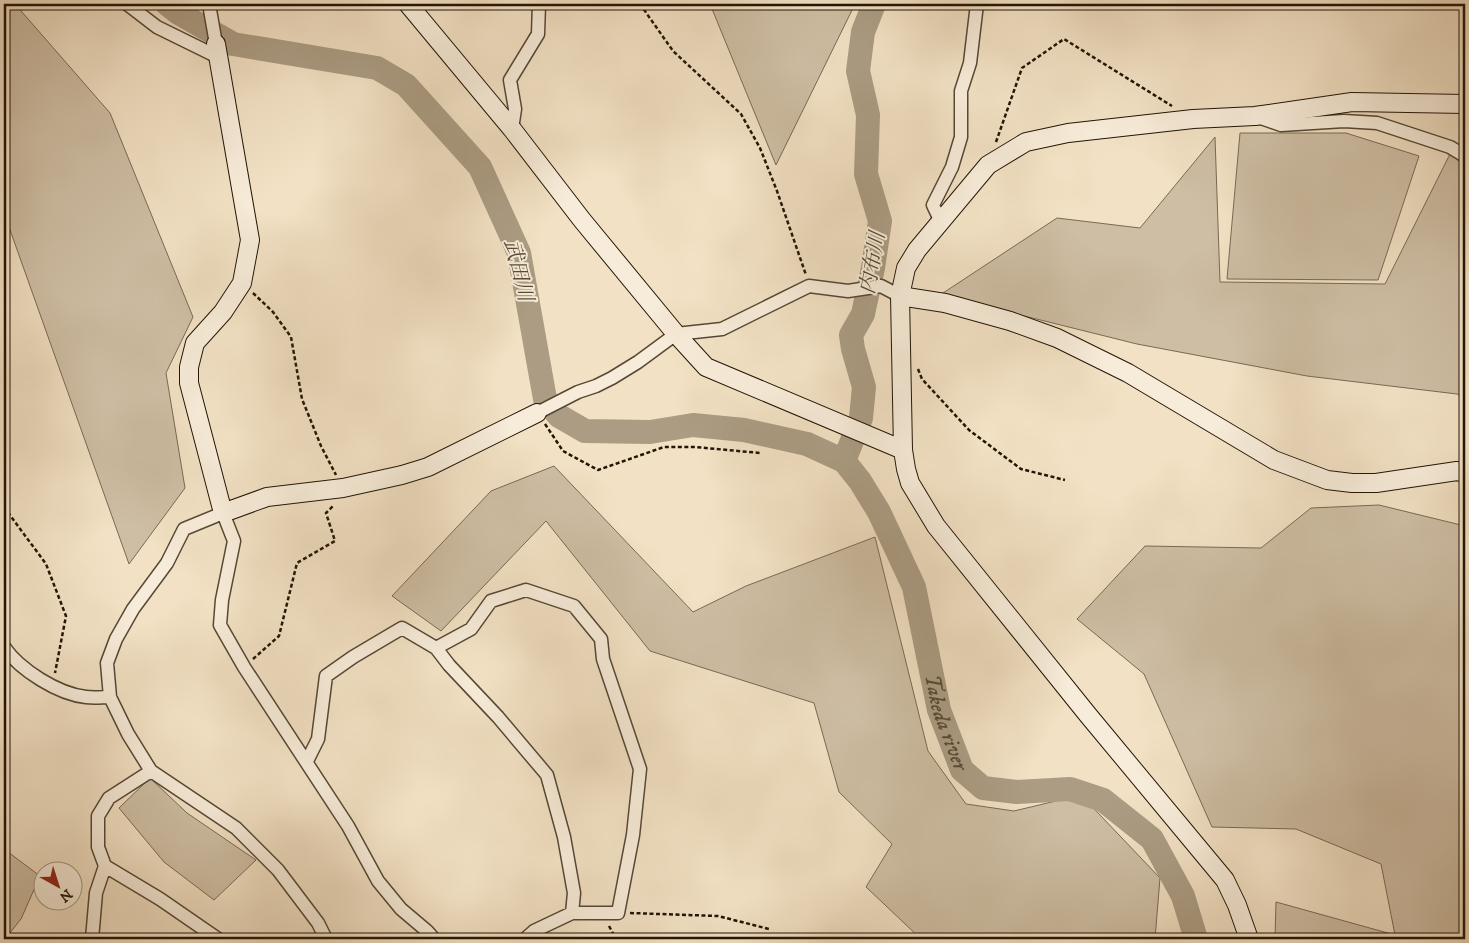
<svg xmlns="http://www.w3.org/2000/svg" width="1469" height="943" viewBox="0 0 1469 943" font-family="'IM FELL DW Pica','Noto Serif JP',serif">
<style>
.green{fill:#cebea4;stroke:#786a54}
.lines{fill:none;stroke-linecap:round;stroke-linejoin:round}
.river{stroke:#ab9c83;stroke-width:24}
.street-casing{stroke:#554835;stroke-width:15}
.secondary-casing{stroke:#211505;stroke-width:20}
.path{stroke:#211505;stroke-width:2.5;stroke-dasharray:4 2.5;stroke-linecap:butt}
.street{stroke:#f7ecd9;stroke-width:12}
.secondary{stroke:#f7ecd9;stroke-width:18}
.labels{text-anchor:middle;stroke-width:4;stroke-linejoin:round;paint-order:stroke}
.water-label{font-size:21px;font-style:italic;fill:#584b37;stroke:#f7ecd9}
</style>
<rect width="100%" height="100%" fill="#f2e1c4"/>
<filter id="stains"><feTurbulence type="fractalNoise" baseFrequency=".004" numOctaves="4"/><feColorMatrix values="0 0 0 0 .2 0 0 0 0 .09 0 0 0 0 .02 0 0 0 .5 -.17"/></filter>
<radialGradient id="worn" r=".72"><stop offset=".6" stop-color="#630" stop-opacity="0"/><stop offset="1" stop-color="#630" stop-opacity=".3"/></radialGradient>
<!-- green -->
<path class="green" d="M 4,4 L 15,4 L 110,113 L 193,317 L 166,373 L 185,488 L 129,564 L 4,213 Z
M 710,4 L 855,4 L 776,165 Z
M 1240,133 L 1346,133 L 1419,156 L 1378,280 L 1227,279 Z
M 1215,137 L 1220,282 L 1385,284 L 1452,150 L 1465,172 L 1465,398 L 1457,394 L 1307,376 L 1137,344 L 940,295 L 1057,218 L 1140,228 Z
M 554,466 L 693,612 L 746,586 L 875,537 L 928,751 L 966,804 L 1014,811 L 1081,795 L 1160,878 L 1155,939 L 921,939 L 866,887 L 892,844 L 839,792 L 814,703 L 650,651 L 546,521 L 441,631 L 392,596 L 491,491 Z
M 1379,505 L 1465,526 L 1465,939 L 1275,939 L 1276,902 L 1395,935 L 1381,864 L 1296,829 L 1212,827 L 1144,674 L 1077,619 L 1145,546 L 1261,548 L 1311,508 Z
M 150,778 L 187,813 L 256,860 L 214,900 L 164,862 L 119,808 Z
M 4,849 L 40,876 L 21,919 L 5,939 Z"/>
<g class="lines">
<!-- river -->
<g class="river">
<path id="s1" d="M 167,4 L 177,12 L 233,44 L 377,68 L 406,85 L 480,167 L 519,253 L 545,399 L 559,416 L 585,431 L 650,432 L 693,425 L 744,430 L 807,444 L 844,461 L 860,481 L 879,512 L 914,587 L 939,710 L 962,770 L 983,788 L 1017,792 L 1070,789 L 1103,800 L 1152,839 L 1183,896 L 1196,939"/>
<path d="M 844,461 L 861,418 L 864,387 L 853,349 L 851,335 L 863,314 L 873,268 L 880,221 L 866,174 L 868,115 L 858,71 L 863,32 L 874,4"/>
</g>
<defs>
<path id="street" d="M 127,4 L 157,27 L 218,57
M 209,4 L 216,44
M 1258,117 L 1281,125 L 1344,121 L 1377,123 L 1450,147 L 1465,156
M 512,129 L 515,109 L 510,80 L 538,34 L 539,4
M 941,222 L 933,205 L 952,167 L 961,137 L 961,91 L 970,63 L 977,4
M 537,413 L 578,392 L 596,386 L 612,378 L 638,362 L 676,334 L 722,329 L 809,286 L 848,291 L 881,286 L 900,296
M 4,647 C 20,670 58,694 86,697 C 94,698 103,697 110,697
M 436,648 L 449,665 L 498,717 L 547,775 L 564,837 L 574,893 L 572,913
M 307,761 L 318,739 L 326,676 L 353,657 L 402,628 L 436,648 L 471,629 L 491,601 L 526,590 L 574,606 L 601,639 L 603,659 L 640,769 L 633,835 L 618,913 L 572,913 L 534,931 L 525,939
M 105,866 L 160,899 L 218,939
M 92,939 L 96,893 L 105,866 L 98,847 L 98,816 L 109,798 L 151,771
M 326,939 L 318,923 L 278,870 L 236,828 L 151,771 L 128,734 L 110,697 L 107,663 L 116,639 L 133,609 L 167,563 L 184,529 L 223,513 L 234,541 L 222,600 L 220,625 L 244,667 L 348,826 L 378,881 L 401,909 L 427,931 L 434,939"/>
<path id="secondary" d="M 408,4 L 512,129 L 582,220 L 676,334 L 706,367 L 903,450
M 216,44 L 250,240 L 242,283 L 223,312 L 195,343 L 189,367 L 189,383 L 223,513 L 267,497 L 343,488 L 402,475 L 428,467 L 537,413
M 900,296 L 945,303 L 1010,321 L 1057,338 L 1128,373 L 1274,460 L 1327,480 L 1352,483 L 1376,483 L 1457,471 L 1465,473
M 1249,939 L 1237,905 L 1225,880 L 1088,715 L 936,526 L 910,483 L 906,469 L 903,450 L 900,296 L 906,268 L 917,250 L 988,165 L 1026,142 L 1068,133 L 1193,119 L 1255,116 L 1352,102 L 1465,104"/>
</defs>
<!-- street casing -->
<use href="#street" class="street-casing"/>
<!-- secondary casing -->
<use href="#secondary" class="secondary-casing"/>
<!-- path -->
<path class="path" d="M 640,4 L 673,51 L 741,114 L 760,148 L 777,191 L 806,275
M 996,142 L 1022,68 L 1064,39 L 1172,106
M 253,293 L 273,312 L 291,337 L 302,399 L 321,446 L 336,475
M 918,369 L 922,379 L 969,430 L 1021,469 L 1065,480
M 545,424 L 563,451 L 598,470 L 664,447 L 695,447 L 760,453
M 4,507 L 46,564 L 66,616 L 55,673
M 253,659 L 279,636 L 297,563 L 335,541 L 326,513 L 334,505
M 630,913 L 718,916 L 769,929
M 609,926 L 616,939"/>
<!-- street -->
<use href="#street" class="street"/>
<!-- secondary -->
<use href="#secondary" class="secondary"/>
</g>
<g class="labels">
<!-- water labels -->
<g class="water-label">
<text transform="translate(872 263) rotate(-80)" y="7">内布川</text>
<text transform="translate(519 270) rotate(76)" y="7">武田川</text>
<text dy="7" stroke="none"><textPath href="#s1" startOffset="1211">Takeda river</textPath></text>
</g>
</g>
<!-- margin -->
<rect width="1469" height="943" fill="none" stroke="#f2e1c4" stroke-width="20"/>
<rect x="5" y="5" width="1459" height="933" fill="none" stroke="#211505" stroke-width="2.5"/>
<rect x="10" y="10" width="1449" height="923" fill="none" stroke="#211505"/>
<!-- north arrow -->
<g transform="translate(58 886) rotate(141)"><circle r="24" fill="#f7ecd9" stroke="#a19684"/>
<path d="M0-4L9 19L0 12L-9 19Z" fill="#8f2418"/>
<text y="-8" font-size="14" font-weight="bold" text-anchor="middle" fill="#211505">N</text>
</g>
<rect width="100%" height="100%" filter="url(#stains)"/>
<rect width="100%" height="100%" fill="url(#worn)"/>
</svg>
